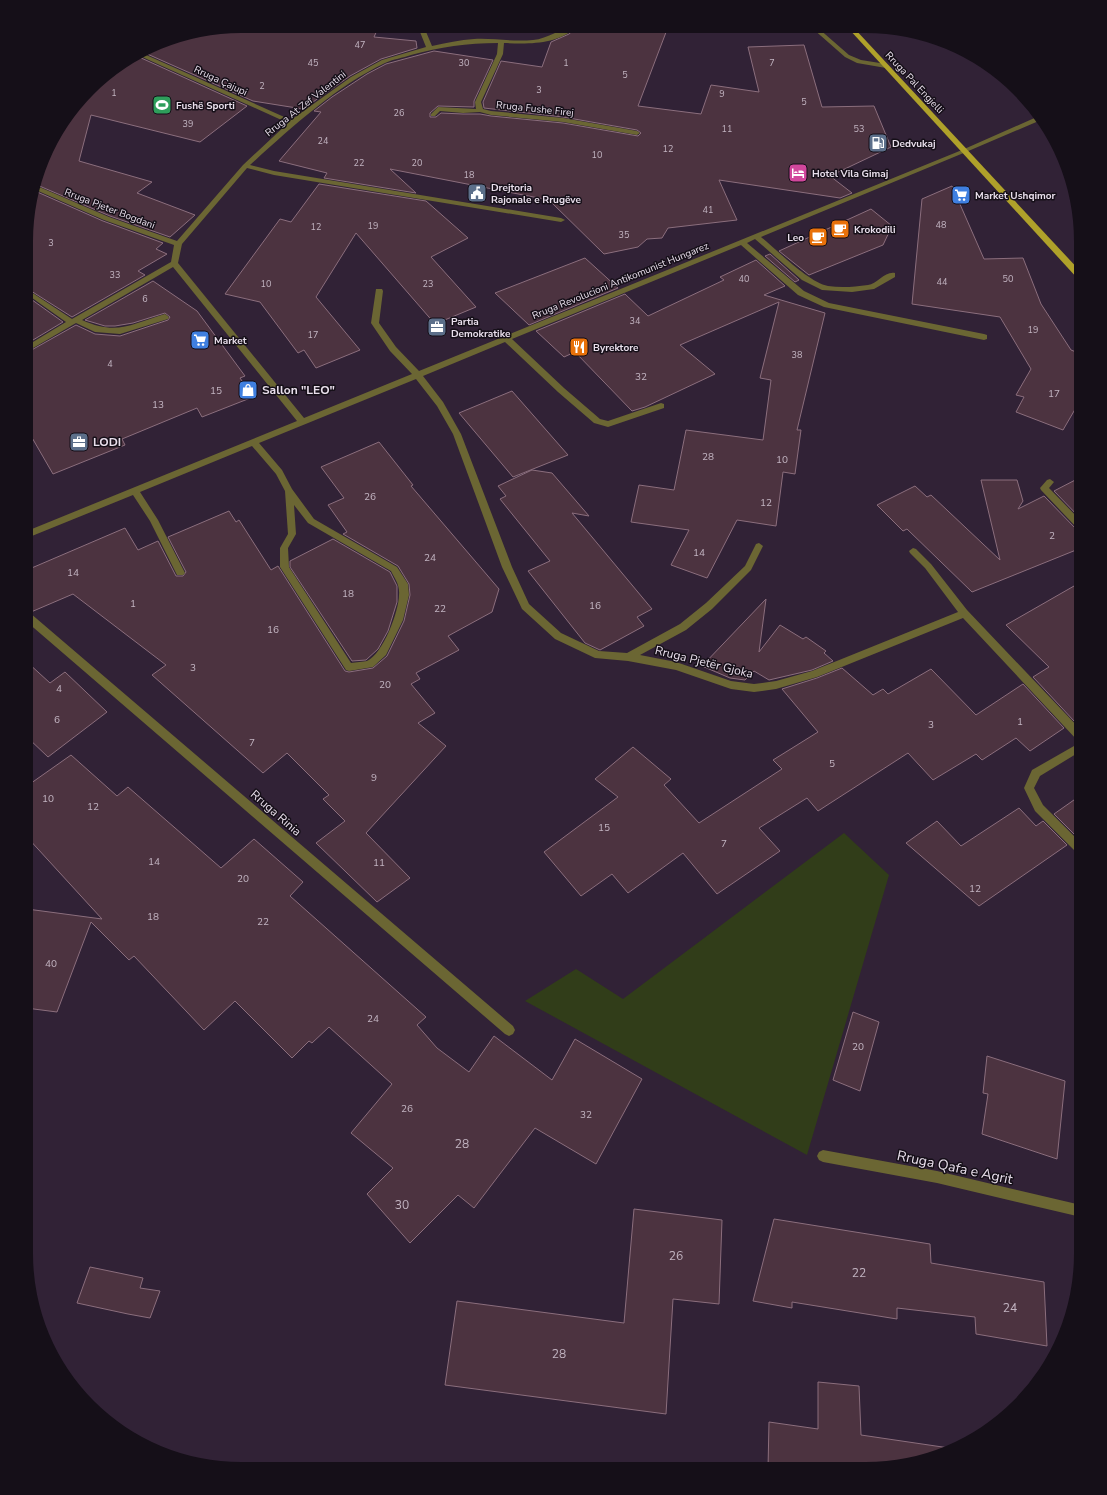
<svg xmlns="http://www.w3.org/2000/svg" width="1107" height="1495" viewBox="0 0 1107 1495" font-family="'Nunito Sans',sans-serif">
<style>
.green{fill:#313d19}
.building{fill:#4c3340;stroke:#8b6e7d}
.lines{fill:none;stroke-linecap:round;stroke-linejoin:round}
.minor{fill:#6b6633;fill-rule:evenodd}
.major{fill:#afa12a;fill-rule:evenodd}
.labels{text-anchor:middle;stroke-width:3;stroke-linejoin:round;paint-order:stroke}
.far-number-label{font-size:9px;fill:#c2b4c1}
.far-street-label{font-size:10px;fill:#e9dfec;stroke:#150f18}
.far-poi-label{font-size:10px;font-weight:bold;fill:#e9dfec;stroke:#150f18;text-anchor:start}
.number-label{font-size:10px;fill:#c2b4c1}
.poi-label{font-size:12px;font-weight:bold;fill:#e9dfec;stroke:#150f18;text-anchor:start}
.street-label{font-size:12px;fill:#e9dfec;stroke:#150f18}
.near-number-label{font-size:12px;fill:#c2b4c1}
.near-street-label{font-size:14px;fill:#e9dfec;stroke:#150f18}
</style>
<rect width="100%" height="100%" fill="#312236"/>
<!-- green -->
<path class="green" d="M 844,833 L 889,875 L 807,1155 L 525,1001 L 576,969 L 623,999 Z"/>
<!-- building -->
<path class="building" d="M 241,26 L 379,26 L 374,37 L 416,41 L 417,48 L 381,59 L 350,76 L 303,109 L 253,101 L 145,53 L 172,38 Z
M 577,27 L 668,27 L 638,106 L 701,114 L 711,85 L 759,92 L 748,47 L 804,45 L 822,107 L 874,106 L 891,147 L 830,176 L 852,193 L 840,198 L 719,180 L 737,220 L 668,228 L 662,238 L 647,239 L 638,247 L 604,254 L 549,200 L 390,169 L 416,193 L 324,178 L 327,173 L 279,161 L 321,112 L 314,111 L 332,97 L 367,74 L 386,64 L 434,51 L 493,60 L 474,101 L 474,107 L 438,106 L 430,113 L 430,117 L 436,117 L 441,113 L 463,114 L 480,114 L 491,116 L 563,123 L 638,136 L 641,133 L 637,130 L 563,117 L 484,108 L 483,102 L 501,61 L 542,67 L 551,42 L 569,34 Z
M 139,57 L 247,106 L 200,142 L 91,115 L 79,161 L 152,182 L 137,193 L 195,215 L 170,237 L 110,216 L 37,185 L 55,134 L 99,79 Z
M 319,184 L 426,201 L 468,238 L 431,257 L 476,307 L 435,324 L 356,233 L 316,297 L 360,350 L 316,368 L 304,350 L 298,353 L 260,302 L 225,294 L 280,219 L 291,222 Z
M 952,186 L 984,259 L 1023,258 L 1041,304 L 1071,350 L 1081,354 L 1081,399 L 1063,430 L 1016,412 L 1024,397 L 1016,395 L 1031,369 L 1000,317 L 912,304 L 922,199 Z
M 35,191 L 103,221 L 163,243 L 156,249 L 167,254 L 138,271 L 145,275 L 72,317 L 28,289 L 28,213 Z
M 871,209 L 892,226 L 883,245 L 809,275 L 779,251 Z
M 770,254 L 799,280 L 795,282 L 765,256 Z
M 585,258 L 618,288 L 529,325 L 495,293 Z
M 756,260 L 785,286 L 764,295 L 825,313 L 797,430 L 801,430 L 795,474 L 783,472 L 776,526 L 737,520 L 707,578 L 671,565 L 689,530 L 631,522 L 639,485 L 674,490 L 686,430 L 763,440 L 771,380 L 760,378 L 779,302 L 680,345 L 715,374 L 645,407 L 632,411 L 575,352 L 564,357 L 536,331 L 625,294 L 648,316 L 724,280 L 720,277 Z
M 153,281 L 197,311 L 245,376 L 240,378 L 253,397 L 202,417 L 197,408 L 122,439 L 125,445 L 53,474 L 27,429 L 28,352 L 76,325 L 95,334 L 120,336 L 168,320 L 170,317 L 165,313 L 133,323 L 115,326 L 105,326 L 85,320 Z
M 28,297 L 63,322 L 28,343 Z
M 512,391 L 568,455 L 513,477 L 459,413 Z
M 379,442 L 413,485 L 411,486 L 499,589 L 492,612 L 448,636 L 459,650 L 416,673 L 420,679 L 411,684 L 435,713 L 418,723 L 446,746 L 366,833 L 410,878 L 377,902 L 316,843 L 345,821 L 323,799 L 329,795 L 287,753 L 263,773 L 152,675 L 166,665 L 73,594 L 31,612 L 27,611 L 27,570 L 125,528 L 138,550 L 158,541 L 176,576 L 183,576 L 186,572 L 168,537 L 229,511 L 236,522 L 239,520 L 271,570 L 278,566 L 345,671 L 349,672 L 373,668 L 387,656 L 404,621 L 410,595 L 409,584 L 398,566 L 343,534 L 347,532 L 328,505 L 344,498 L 321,467 Z
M 532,470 L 552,473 L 589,516 L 572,513 L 652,609 L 637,617 L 644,626 L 600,650 L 585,643 L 528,571 L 550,561 L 500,499 L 506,496 L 498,486 Z
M 1081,477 L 1081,519 L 1054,491 Z
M 981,480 L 1017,480 L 1023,501 L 1018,509 L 1044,496 L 1077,530 L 1081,531 L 1081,548 L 972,592 L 907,529 L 903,531 L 877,505 L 915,486 L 927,497 L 931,495 L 1000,560 Z
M 333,539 L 390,572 L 397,586 L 397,602 L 388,631 L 378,649 L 366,660 L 352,661 L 290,567 L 290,561 Z
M 1081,582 L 1081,716 L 1074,721 L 1033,677 L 1049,667 L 1006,625 Z
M 766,599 L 759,652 L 780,625 L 803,639 L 806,637 L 826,651 L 824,653 L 833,661 L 812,670 L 769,680 L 754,671 L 745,680 L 730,678 L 702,666 Z
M 27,662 L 50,683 L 65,672 L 107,712 L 48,757 L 27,737 Z
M 842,668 L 873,695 L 883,689 L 888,694 L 931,669 L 976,715 L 1023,684 L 1064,728 L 1030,751 L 1016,738 L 982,760 L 976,754 L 933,780 L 908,753 L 818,811 L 807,798 L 759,828 L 780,851 L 717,894 L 683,853 L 628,893 L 612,874 L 581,896 L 544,852 L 618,797 L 595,779 L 633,747 L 671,779 L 664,785 L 699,823 L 782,769 L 773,760 L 818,732 L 782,689 L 817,678 Z
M 71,755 L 117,796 L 128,787 L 221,868 L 254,839 L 303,882 L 290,896 L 426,1017 L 417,1025 L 437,1048 L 469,1072 L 494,1036 L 552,1080 L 575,1039 L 642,1079 L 596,1164 L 535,1128 L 474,1208 L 458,1195 L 410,1243 L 367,1194 L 393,1168 L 351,1133 L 392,1084 L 329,1027 L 312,1043 L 309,1041 L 292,1058 L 235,1001 L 204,1030 L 134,956 L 129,960 L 91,922 L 57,1012 L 26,1008 L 27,909 L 102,919 L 27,837 L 27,786 Z
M 1081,795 L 1081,835 L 1078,838 L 1054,814 Z
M 1019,808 L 1036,826 L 1043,821 L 1067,845 L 979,906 L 906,843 L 937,821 L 961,846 Z
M 853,1012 L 879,1022 L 860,1091 L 833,1080 Z
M 987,1056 L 1065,1081 L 1057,1159 L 982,1134 L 988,1094 L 983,1093 Z
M 634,1209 L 722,1220 L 719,1304 L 673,1299 L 666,1414 L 445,1385 L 457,1301 L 624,1323 Z
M 774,1219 L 930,1244 L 931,1263 L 1044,1282 L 1047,1346 L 976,1334 L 975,1317 L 897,1308 L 897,1319 L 792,1302 L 792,1308 L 753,1301 Z
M 90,1267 L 143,1278 L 140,1288 L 160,1291 L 150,1318 L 128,1314 L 77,1303 Z
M 818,1382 L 859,1386 L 861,1435 L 956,1449 L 921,1462 L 866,1469 L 768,1469 L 769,1422 L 818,1429 Z"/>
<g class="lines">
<!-- minor -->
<path class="minor" d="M 418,27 L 424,27 L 432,46 C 446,43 460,40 474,39 C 494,38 513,42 533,40 C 548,39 561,27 576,27 C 557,45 528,44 504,43 L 503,54 L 481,102 L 483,109 L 491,111 L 563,118 L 637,131 L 640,133 L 637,135 L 563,122 L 491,115 L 480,112 L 463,113 L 440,111 L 435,116 L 431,116 L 431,114 L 438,107 L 476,109 L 475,102 L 497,54 L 498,43 C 467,43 440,47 411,55 C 403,58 393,59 385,63 C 335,87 291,128 250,165 L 274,171 L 561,218 L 565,220 L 561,222 L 274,175 L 247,168 L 182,244 L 178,263 L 304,418 L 412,374 L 390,351 L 371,323 L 376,289 L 382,289 L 383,291 L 379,323 L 396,347 L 419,371 L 962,150 L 1039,116 L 1041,120 L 966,152 L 761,237 C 777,250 808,282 828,286 C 841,288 854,287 868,285 C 877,284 885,271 895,273 L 895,277 L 874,289 L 852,292 L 822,290 L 802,280 L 755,239 L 747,243 L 804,291 L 829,303 L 984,334 L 987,335 L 987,339 L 984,340 L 824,307 L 798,295 L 741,245 L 512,339 L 564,388 L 600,419 L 608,421 L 661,403 L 664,404 L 664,408 L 608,427 L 594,423 L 558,392 L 505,342 L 423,376 L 443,402 L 461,434 L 512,567 L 529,604 L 561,633 L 599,651 L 627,653 L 680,624 L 706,603 L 745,566 L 756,544 L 759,543 L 763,546 L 751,570 L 712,609 L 686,630 L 640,655 L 676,662 L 731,681 L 754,684 L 776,681 L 812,671 L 958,612 L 925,568 L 910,553 L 909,551 L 913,548 L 916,549 L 931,564 L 967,610 L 1081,730 L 1081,741 L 1077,740 L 963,618 L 817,677 L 776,689 L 754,692 L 731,689 L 676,670 L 628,661 L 595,658 L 555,639 L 522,609 L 502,567 L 453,434 L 437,406 L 416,379 L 259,443 L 282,470 L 292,489 L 314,519 L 397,567 L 408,584 L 409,595 L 403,620 L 386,655 L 373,667 L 349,671 L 346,670 L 280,567 L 280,548 L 288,534 L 285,491 L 276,474 L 252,446 L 140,492 L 158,520 L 185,573 L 183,575 L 177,575 L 150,521 L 133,495 L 27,538 L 27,531 L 297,421 L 173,267 L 82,320 C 117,336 131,324 165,314 L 169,317 L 168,319 L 120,334 L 95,332 L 76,323 L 28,351 L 28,345 L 66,322 L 28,295 L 28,290 L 72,319 L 171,262 L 174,245 L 104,220 L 36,190 L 37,186 L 109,217 L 177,241 L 243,165 L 288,123 L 140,56 L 144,54 L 291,120 L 351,77 L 382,60 L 426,47 ZM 294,505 L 308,523 L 391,571 C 395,579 400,585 399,595 C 399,611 383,654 367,661 C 363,662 356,662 351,663 L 289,567 L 288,548 L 296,534 Z
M 812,28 L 818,28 L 849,55 L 861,60 L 886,64 L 889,66 L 886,68 L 857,63 L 845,57 Z
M 1050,479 L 1054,482 L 1049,488 L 1081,521 L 1081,530 L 1078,529 L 1041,490 L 1040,488 L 1047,480 Z
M 27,612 L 30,613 L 513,1026 L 515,1030 L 513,1034 L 509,1036 L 505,1034 L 27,622 Z
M 1081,742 L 1081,751 L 1040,776 L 1034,788 L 1043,805 L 1081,843 L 1081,855 L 1077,853 L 1035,811 L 1024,788 L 1032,770 Z
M 823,1150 L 937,1171 L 1081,1205 L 1081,1217 L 937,1183 L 823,1162 L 819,1160 L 817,1156 L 819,1152 Z"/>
<!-- major -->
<path class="major" d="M 848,28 L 854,28 L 1081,272 L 1081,279 L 1078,279 Z"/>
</g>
<!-- icons -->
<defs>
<symbol id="stadium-square" viewBox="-11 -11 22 22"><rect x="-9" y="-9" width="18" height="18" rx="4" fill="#2e9e5b" stroke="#150f18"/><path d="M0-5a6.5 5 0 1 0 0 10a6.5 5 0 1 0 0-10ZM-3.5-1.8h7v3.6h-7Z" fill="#fff"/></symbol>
<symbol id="fuel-square" viewBox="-11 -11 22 22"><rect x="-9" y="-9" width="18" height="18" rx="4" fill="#5c6f8a" stroke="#150f18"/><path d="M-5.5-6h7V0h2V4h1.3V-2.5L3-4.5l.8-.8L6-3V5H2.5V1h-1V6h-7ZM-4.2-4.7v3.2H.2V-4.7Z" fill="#fff"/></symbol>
<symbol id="hotel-square" viewBox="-11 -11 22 22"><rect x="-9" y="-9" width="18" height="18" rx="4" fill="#d1479c" stroke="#150f18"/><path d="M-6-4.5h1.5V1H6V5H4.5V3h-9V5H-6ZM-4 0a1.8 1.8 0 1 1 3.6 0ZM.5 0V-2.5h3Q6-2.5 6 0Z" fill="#fff"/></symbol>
<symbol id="civic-square" viewBox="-11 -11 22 22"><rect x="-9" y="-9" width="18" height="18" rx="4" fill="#5c6f8a" stroke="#150f18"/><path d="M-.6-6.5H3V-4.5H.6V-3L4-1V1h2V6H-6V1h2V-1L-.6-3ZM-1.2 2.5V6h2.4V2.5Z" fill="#fff"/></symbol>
<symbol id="supermarket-square" viewBox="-11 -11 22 22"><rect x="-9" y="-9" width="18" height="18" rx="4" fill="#3f7fe0" stroke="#150f18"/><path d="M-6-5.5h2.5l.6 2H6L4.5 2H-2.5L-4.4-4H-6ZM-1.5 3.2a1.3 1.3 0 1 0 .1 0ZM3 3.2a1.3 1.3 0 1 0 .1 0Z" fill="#fff"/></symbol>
<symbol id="cafe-square" viewBox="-11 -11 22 22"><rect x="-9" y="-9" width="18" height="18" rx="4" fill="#e8710a" stroke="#150f18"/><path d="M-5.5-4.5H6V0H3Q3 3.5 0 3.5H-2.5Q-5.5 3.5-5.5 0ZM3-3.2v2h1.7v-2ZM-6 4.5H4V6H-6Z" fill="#fff"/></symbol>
<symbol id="office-square" viewBox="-11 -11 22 22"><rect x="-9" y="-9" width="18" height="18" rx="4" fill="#5c6f8a" stroke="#150f18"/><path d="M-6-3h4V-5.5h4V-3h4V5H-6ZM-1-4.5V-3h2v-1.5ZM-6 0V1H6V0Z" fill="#fff"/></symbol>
<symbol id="restaurant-square" viewBox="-11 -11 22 22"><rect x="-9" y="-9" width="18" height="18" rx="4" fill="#e8710a" stroke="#150f18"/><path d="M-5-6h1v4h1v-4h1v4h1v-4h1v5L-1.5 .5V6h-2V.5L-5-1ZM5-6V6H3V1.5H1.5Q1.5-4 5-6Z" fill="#fff"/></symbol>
<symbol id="shop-square" viewBox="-11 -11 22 22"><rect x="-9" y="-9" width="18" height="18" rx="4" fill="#3f7fe0" stroke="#150f18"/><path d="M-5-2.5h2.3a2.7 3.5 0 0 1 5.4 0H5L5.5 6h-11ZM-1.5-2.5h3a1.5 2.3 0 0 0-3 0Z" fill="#fff"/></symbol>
</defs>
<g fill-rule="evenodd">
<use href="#stadium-square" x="151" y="94" width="22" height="22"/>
<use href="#fuel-square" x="867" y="132" width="22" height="22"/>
<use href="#hotel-square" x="787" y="162" width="22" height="22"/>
<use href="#civic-square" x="466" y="182" width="22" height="22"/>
<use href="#supermarket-square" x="950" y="184" width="22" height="22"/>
<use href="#cafe-square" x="829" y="218" width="22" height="22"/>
<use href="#cafe-square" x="807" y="226" width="22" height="22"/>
<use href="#office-square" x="426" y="316" width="22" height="22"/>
<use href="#supermarket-square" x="189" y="329" width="22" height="22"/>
<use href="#restaurant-square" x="568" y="336" width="22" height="22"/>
<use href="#shop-square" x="237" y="379" width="22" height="22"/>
<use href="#office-square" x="68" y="431" width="22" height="22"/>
</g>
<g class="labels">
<!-- far-number labels -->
<g class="far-number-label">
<text x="360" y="48">47</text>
<text x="313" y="66">45</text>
<text x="464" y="66">30</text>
<text x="566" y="66">1</text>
<text x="772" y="66">7</text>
<text x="625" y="78">5</text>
<text x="262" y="89">2</text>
<text x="539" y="93">3</text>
<text x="114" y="96">1</text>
<text x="722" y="97">9</text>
<text x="804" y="105">5</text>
<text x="399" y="116">26</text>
<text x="188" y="127">39</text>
<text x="727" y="132">11</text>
<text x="859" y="132">53</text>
<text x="323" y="144">24</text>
<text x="668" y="152">12</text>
<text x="597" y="158">10</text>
<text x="359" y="166">22</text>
<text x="417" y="166">20</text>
<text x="469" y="178">18</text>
<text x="708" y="213">41</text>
<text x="941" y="228">48</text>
<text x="373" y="229">19</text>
<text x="316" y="230">12</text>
<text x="624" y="238">35</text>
<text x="51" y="246">3</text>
<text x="115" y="278">33</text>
<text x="744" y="282">40</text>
<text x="1008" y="282">50</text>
<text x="942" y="285">44</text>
<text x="266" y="287">10</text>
<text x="428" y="287">23</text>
<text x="145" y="302">6</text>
<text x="635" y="324">34</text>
<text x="1033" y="333">19</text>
<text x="313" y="338">17</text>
<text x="797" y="358">38</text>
<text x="110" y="367">4</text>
</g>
<!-- far-street labels -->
<g class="far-street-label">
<text transform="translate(221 80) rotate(25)" y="4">Rruga Çajupi</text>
<text transform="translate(915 82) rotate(47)" y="4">Rruga Pal Engjelli</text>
<text transform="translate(305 103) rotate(-38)" y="4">Rruga At Zef Valentini</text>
<text transform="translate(535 108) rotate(6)" y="4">Rruga Fushe Firej</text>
<text transform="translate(110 208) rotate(21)" y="4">Rruga Pjeter Bogdani</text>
<text transform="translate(620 280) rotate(-22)" y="4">Rruga Revolucioni Antikomunist Hungarez</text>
</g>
<!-- far-poi labels -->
<g class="far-poi-label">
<text x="176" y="109">Fushë Sporti</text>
<text x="892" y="147">Dedvukaj</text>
<text x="812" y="177">Hotel Vila Gimaj</text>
<text x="491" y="191">Drejtoria<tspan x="491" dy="12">Rajonale e Rrugëve</tspan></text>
<text x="975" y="199">Market Ushqimor</text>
<text x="854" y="233">Krokodili</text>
<text x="804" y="241" text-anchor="end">Leo</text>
<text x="451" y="325">Partia<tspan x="451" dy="12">Demokratike</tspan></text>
<text x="214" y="344">Market</text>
<text x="593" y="351">Byrektore</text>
</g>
<!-- number labels -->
<g class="number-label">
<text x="641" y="380">32</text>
<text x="216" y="394">15</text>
<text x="1054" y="397">17</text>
<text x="158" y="408">13</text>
<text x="708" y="460">28</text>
<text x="782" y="463">10</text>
<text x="370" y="500">26</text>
<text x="766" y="506">12</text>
<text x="1052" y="539">2</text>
<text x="699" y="556">14</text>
<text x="430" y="561">24</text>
<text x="73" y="576">14</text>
<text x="348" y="597">18</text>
<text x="133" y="607">1</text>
<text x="595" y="609">16</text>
<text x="440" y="612">22</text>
<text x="273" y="633">16</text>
<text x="193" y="671">3</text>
<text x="385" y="688">20</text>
<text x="59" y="692">4</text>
<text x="57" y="723">6</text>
<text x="1020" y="725">1</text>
<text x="931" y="728">3</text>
<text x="252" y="746">7</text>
<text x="832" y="767">5</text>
<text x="374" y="781">9</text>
<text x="48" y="802">10</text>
<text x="93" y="810">12</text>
<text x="604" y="831">15</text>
<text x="724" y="847">7</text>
<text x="154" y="865">14</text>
<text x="379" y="866">11</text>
<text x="243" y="882">20</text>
<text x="975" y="892">12</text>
<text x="153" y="920">18</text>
<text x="263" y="925">22</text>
<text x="51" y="967">40</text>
<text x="373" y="1022">24</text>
<text x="858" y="1050">20</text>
<text x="407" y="1112">26</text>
<text x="586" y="1118">32</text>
</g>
<!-- poi labels -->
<g class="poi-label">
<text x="262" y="394">Sallon "LEO"</text>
<text x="93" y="446">LODI</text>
</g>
<!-- street labels -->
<g class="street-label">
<text transform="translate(704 662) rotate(14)" y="4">Rruga Pjetër Gjoka</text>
<text transform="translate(276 813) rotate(41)" y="4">Rruga Rinia</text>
</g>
<!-- near-number labels -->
<g class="near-number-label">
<text x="462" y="1148">28</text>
<text x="402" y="1209">30</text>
<text x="676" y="1260">26</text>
<text x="859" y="1277">22</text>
<text x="1010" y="1312">24</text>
<text x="559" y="1358">28</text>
</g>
<!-- near-street labels -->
<g class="near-street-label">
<text transform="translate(955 1167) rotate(12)" y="5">Rruga Qafa e Agrit</text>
</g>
</g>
<!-- crop -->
<path d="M0 0H1107V1495H0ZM241 33H866A208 208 0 0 1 1074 241V1254A208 208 0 0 1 866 1462H241A208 208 0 0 1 33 1254V241A208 208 0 0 1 241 33Z" fill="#150f18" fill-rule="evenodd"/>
</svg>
